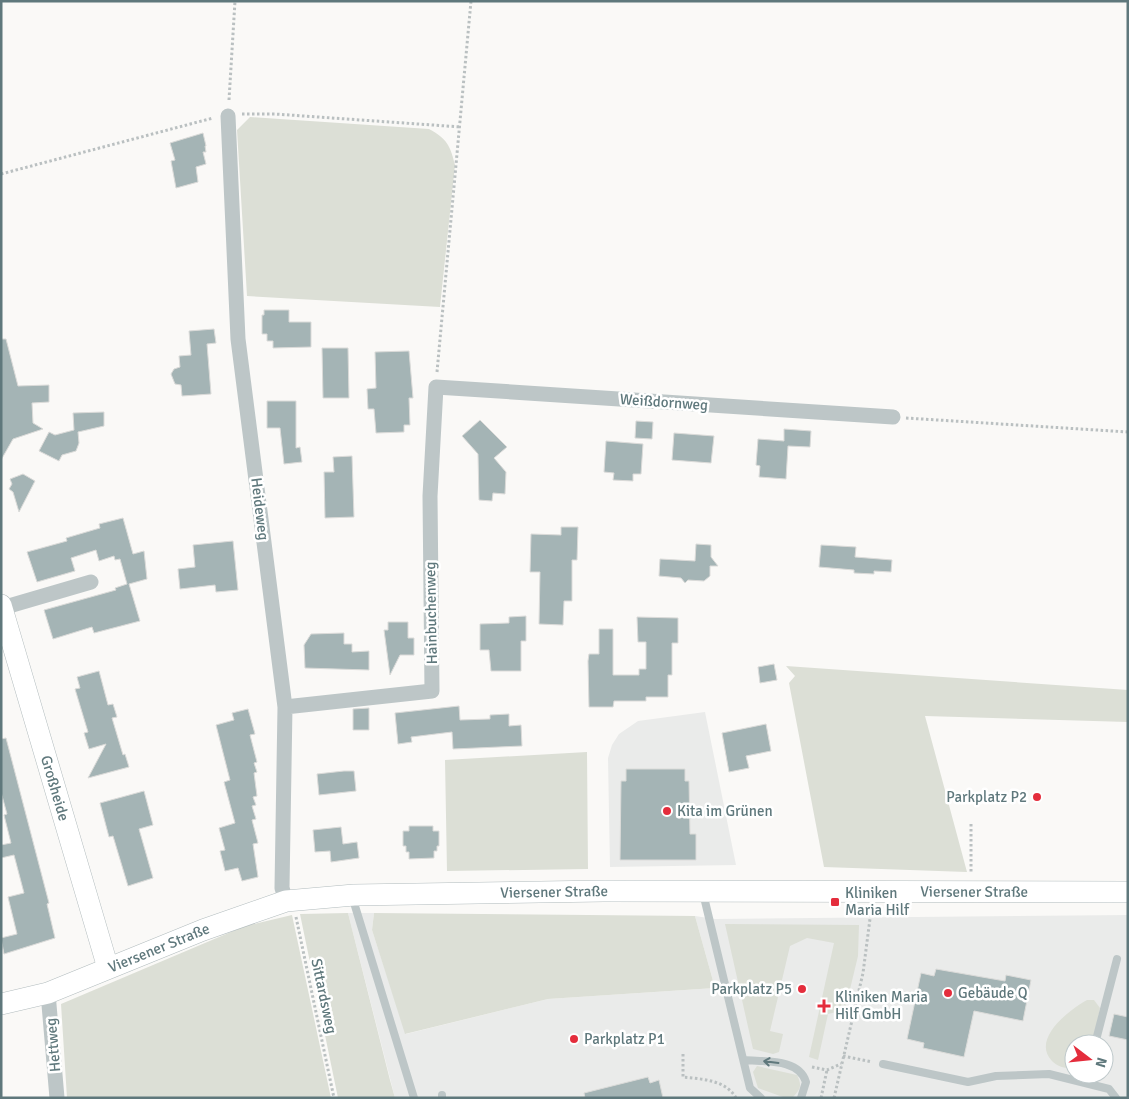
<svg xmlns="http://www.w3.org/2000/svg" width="1129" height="1099" viewBox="0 0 1129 1099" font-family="Signika,sans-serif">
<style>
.built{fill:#eaebea;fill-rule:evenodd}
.green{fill:#dcdfd6}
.building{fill:#a4b4b5;stroke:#dbdbd9}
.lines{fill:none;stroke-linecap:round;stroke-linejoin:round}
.secondary-casing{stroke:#b2bcbe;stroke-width:22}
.path{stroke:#bac0c1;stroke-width:3;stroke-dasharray:2.5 2.5;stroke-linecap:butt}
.lane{stroke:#bdc6c7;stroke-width:8}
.street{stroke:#bdc6c7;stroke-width:15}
.secondary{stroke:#fff;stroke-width:21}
.oneway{stroke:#5f787c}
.poi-dot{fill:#e42d3c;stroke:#fff;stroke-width:2}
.labels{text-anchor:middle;stroke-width:5;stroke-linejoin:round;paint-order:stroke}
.street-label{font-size:15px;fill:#5f787c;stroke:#fff}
.poi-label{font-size:15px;fill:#5f787c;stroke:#fff;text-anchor:start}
</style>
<rect width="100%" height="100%" fill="#faf9f7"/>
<!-- built -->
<path class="built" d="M 705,712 L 736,865 L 610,867 L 608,758 L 612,745 L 619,734 L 638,721 Z
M 348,913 L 374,913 L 372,930 L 406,1034 L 548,999 L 715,988 L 695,916 L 715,919 L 1128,915 L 1128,1098 L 395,1098 ZM 1074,1044 L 1104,1044 L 1104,1074 L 1074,1074 Z"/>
<!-- green -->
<path class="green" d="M 250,117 L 429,129 C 447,139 450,145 455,165 L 440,307 L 247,296 L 237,130 Z
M 786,666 L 1128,690 L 1128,722 L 925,716 L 967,872 L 824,867 L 789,683 L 795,676 Z
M 587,752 L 588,869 L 447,871 L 445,760 Z
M 348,913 L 390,1080 L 395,1098 L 338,1098 L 300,914 Z
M 374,913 L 695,916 L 715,988 L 548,999 L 405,1034 L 372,930 Z
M 292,915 L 331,1098 L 67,1098 L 61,1004 L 245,926 Z
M 725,924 L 859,925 L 858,956 L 845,1010 L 828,1014 L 818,1060 L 809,1057 L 834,943 L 807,938 L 790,946 L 770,1031 L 783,1034 L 779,1052 L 773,1054 L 753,1049 Z
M 1087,1000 L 1094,1000 L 1100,1008 L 1093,1044 L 1074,1044 L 1074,1068 C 1066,1069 1058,1067 1052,1061 C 1031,1039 1069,1010 1087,1000 Z
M 757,1066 L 797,1075 C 802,1085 801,1089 793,1097 L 783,1097 L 758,1088 L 753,1072 Z"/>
<!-- building -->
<path class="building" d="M 203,133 L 206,146 L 205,146 L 206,152 L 203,152 L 206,164 L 196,167 L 198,182 L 176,188 L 171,161 L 175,160 L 170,143 Z
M 264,310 L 289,310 L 289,322 L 311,322 L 311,347 L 273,348 L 273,341 L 267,341 L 267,334 L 262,334 L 262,315 L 264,315 Z
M 214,329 L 216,343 L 207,344 L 211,394 L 182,396 L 181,385 L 175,384 L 171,374 L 174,369 L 180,367 L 179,356 L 191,355 L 189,331 Z
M 1,339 L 6,339 L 18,386 L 49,385 L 49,402 L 32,403 L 33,423 L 43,429 L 13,439 L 1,460 Z
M 322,348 L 348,348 L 349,398 L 323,398 Z
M 409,351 L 413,398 L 409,398 L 410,425 L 404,425 L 404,432 L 376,433 L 374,409 L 368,409 L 367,389 L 376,388 L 375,352 Z
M 267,401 L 296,401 L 296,448 L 300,447 L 302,462 L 284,464 L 280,428 L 267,428 Z
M 104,412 L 104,426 L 78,432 L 79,443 L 76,451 L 62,455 L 59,461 L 39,451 L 49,432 L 55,435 L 74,430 L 73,413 Z
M 480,420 L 507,447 L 494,458 L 506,472 L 505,494 L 493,493 L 492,501 L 479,500 L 478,454 L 462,436 Z
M 636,421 L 653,422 L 652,439 L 635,438 Z
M 784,429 L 811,431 L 810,447 L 788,446 L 786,479 L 759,477 L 760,466 L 756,465 L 758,439 L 784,441 Z
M 674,433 L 714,436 L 711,463 L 672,460 Z
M 606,441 L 643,444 L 641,474 L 633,474 L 633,481 L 613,480 L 614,473 L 604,472 Z
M 352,456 L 354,517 L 325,518 L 324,472 L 334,472 L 333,457 Z
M 23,474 L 35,481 L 19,512 L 13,492 L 9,489 L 12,484 L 10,479 Z
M 123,518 L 133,554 L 144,551 L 147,579 L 129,584 L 140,621 L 94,633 L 92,627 L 53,639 L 44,610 L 116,590 L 115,588 L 127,584 L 120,559 L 115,560 L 114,556 L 99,561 L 96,550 L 71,558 L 75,571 L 37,582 L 27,552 L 67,541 L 66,538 L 100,528 L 99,524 Z
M 561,527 L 578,527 L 577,560 L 572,560 L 572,601 L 564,601 L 563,625 L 539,624 L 540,572 L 530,572 L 531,534 L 561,535 Z
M 233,541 L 238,590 L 216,592 L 215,585 L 180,589 L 178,569 L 195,567 L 193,545 Z
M 696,544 L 711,545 L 711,557 L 718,566 L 710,566 L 710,576 L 704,581 L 688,580 L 685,583 L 681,578 L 659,576 L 660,559 L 695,561 Z
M 821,545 L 856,547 L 855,557 L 892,560 L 891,572 L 874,571 L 874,574 L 854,573 L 854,570 L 819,567 Z
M 526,616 L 526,641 L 521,641 L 521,671 L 491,671 L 489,650 L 480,650 L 480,624 L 509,623 L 509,617 Z
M 637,617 L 678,618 L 678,643 L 672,643 L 672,675 L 668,675 L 668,697 L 646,697 L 646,701 L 614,701 L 613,707 L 589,707 L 588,661 L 589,654 L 599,654 L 599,629 L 613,629 L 613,675 L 639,675 L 639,669 L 646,669 L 646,642 L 638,642 Z
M 388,622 L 408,622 L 408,638 L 414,638 L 414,655 L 400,655 L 390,675 L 384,630 L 388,630 Z
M 344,633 L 344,644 L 352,644 L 352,652 L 369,651 L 369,670 L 305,668 L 304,645 L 311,634 Z
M 774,664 L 777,680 L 760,683 L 758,667 Z
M 99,671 L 108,705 L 113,704 L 117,717 L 112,718 L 123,755 L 125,754 L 129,767 L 88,778 L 106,744 L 89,749 L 84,733 L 88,732 L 75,689 L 80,688 L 77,677 Z
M 459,706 L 460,720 L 490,719 L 490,715 L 509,714 L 509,726 L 521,725 L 522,746 L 453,749 L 452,732 L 411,737 L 412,742 L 398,744 L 395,713 Z
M 369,708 L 369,730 L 353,730 L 353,709 Z
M 248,709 L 255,734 L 250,735 L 257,762 L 254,763 L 257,772 L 254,773 L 257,796 L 253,797 L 256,805 L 252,806 L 256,819 L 252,820 L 258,843 L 253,844 L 258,877 L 242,881 L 238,868 L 225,871 L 220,851 L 225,850 L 219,828 L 235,823 L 224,782 L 230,780 L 216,725 L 234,720 L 232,713 Z
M 766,724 L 771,751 L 746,756 L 749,768 L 729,772 L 722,733 Z
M 6,738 L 49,903 L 47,904 L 55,938 L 4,954 L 1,938 L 17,934 L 8,897 L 24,893 L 14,855 L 1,858 L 1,845 L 11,843 L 4,815 L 7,814 L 1,792 L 1,739 Z
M 626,769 L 685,769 L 685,781 L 689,781 L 690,834 L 696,834 L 696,860 L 620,860 L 621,781 L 626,781 Z
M 344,771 L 354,771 L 356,791 L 319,795 L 317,774 Z
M 144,791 L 153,825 L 139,829 L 153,878 L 128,886 L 113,836 L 109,837 L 100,803 Z
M 409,826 L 433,826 L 433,831 L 439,831 L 439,846 L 437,846 L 437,851 L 434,851 L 434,858 L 409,859 L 409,852 L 406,852 L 406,846 L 403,846 L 403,831 L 409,831 Z
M 341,827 L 343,844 L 357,842 L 359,858 L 331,862 L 330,851 L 315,852 L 313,830 Z
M 936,969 L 1005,981 L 1006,975 L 1031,980 L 1023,1021 L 974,1011 L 964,1057 L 923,1048 L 924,1043 L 907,1039 L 921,973 L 934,976 Z
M 1114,1014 L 1128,1017 L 1128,1040 L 1109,1036 Z
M 648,1077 L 650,1083 L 659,1080 L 663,1098 L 585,1098 L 584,1093 Z"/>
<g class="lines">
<defs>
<g id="secondary">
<path id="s1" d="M 1,605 L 108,968"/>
<path id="s2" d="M 1,1004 L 48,993 L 203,930 L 286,901 L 354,895 L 604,891 L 1128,892"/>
</g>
</defs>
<!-- secondary casing -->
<use href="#secondary" class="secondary-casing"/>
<!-- path -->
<path class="path" d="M 229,100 L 235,1
M 242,114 L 275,114 L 461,127
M 1,174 L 213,118
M 437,372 L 471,1
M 906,418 L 1128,432
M 971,824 L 971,874
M 296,917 L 334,1098
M 683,1054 L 683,1077 C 702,1079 726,1080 736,1098
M 843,1056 L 872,1062
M 812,1067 L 827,1070 L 841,1064
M 821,1098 L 827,1070
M 834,1098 L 863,973 L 871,911"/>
<!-- lane -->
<path class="lane" d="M 703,893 L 750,1088 L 761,1098
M 354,896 L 355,906 L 414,1098
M 1095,1044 L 1117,959
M 744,1060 C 764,1062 799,1058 806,1082 L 801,1098
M 883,1064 L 968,1082 L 996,1076 L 1049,1074 L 1109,1089 L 1116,1098
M 442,1095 L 442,1098"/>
<!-- street -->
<path class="street" d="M 228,116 L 238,339 L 285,707 L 282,888 L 286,901
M 2,608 L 91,582
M 285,707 L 432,691 L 430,496 L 436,387 L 893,417
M 48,993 L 57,1098"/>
<!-- secondary -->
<use href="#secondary" class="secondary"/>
</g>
<!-- one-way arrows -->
<defs><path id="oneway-shaft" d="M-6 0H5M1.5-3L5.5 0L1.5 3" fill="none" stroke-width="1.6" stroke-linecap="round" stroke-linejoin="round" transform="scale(1.25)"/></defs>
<use class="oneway" href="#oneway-shaft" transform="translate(771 1062) rotate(-173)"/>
<!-- markers -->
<g class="poi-dot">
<circle cx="1037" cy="797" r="5"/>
<circle cx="667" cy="811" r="5"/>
<rect x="830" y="897" width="10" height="10" rx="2.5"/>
<circle cx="802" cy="989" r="5"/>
<circle cx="948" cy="993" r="5"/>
<path d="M821.5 998.5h5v5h5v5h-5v5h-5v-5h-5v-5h5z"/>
<circle cx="574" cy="1039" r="5"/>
</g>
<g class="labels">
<!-- street labels -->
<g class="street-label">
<text transform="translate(664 402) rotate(4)" y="5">Weißdornweg</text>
<text transform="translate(260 509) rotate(83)" y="5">Heideweg</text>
<text transform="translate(431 613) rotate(-91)" y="5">Hainbuchenweg</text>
<text dy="5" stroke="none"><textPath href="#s1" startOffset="191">Großheide</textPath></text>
<text dy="5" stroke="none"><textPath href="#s2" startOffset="992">Viersener Straße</textPath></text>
<text dy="5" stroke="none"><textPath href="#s2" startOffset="572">Viersener Straße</textPath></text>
<text dy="5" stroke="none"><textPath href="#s2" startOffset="168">Viersener Straße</textPath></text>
<text transform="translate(324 996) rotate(78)" y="5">Sittardsweg</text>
<text transform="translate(53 1045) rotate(-95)" y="5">Hettweg</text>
</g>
<!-- poi labels -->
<g class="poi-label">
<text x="1027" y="802" text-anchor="end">Parkplatz P2</text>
<text x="677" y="816">Kita im Grünen</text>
<text x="845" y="898">Kliniken<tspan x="845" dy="17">Maria Hilf</tspan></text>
<text x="792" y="994" text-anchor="end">Parkplatz P5</text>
<text x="958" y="998">Gebäude Q</text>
<text x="835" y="1002">Kliniken Maria<tspan x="835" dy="17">Hilf GmbH</tspan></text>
<text x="584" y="1044">Parkplatz P1</text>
</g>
</g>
<!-- border -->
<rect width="1129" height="1099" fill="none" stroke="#5f787c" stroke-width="5"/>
<!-- north arrow -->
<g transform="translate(1089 1059) rotate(106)"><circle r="24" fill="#ffffff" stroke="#bfc9cb"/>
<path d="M0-4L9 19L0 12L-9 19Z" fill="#e42d3c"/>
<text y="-8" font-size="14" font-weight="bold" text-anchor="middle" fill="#5f787c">N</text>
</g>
</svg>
